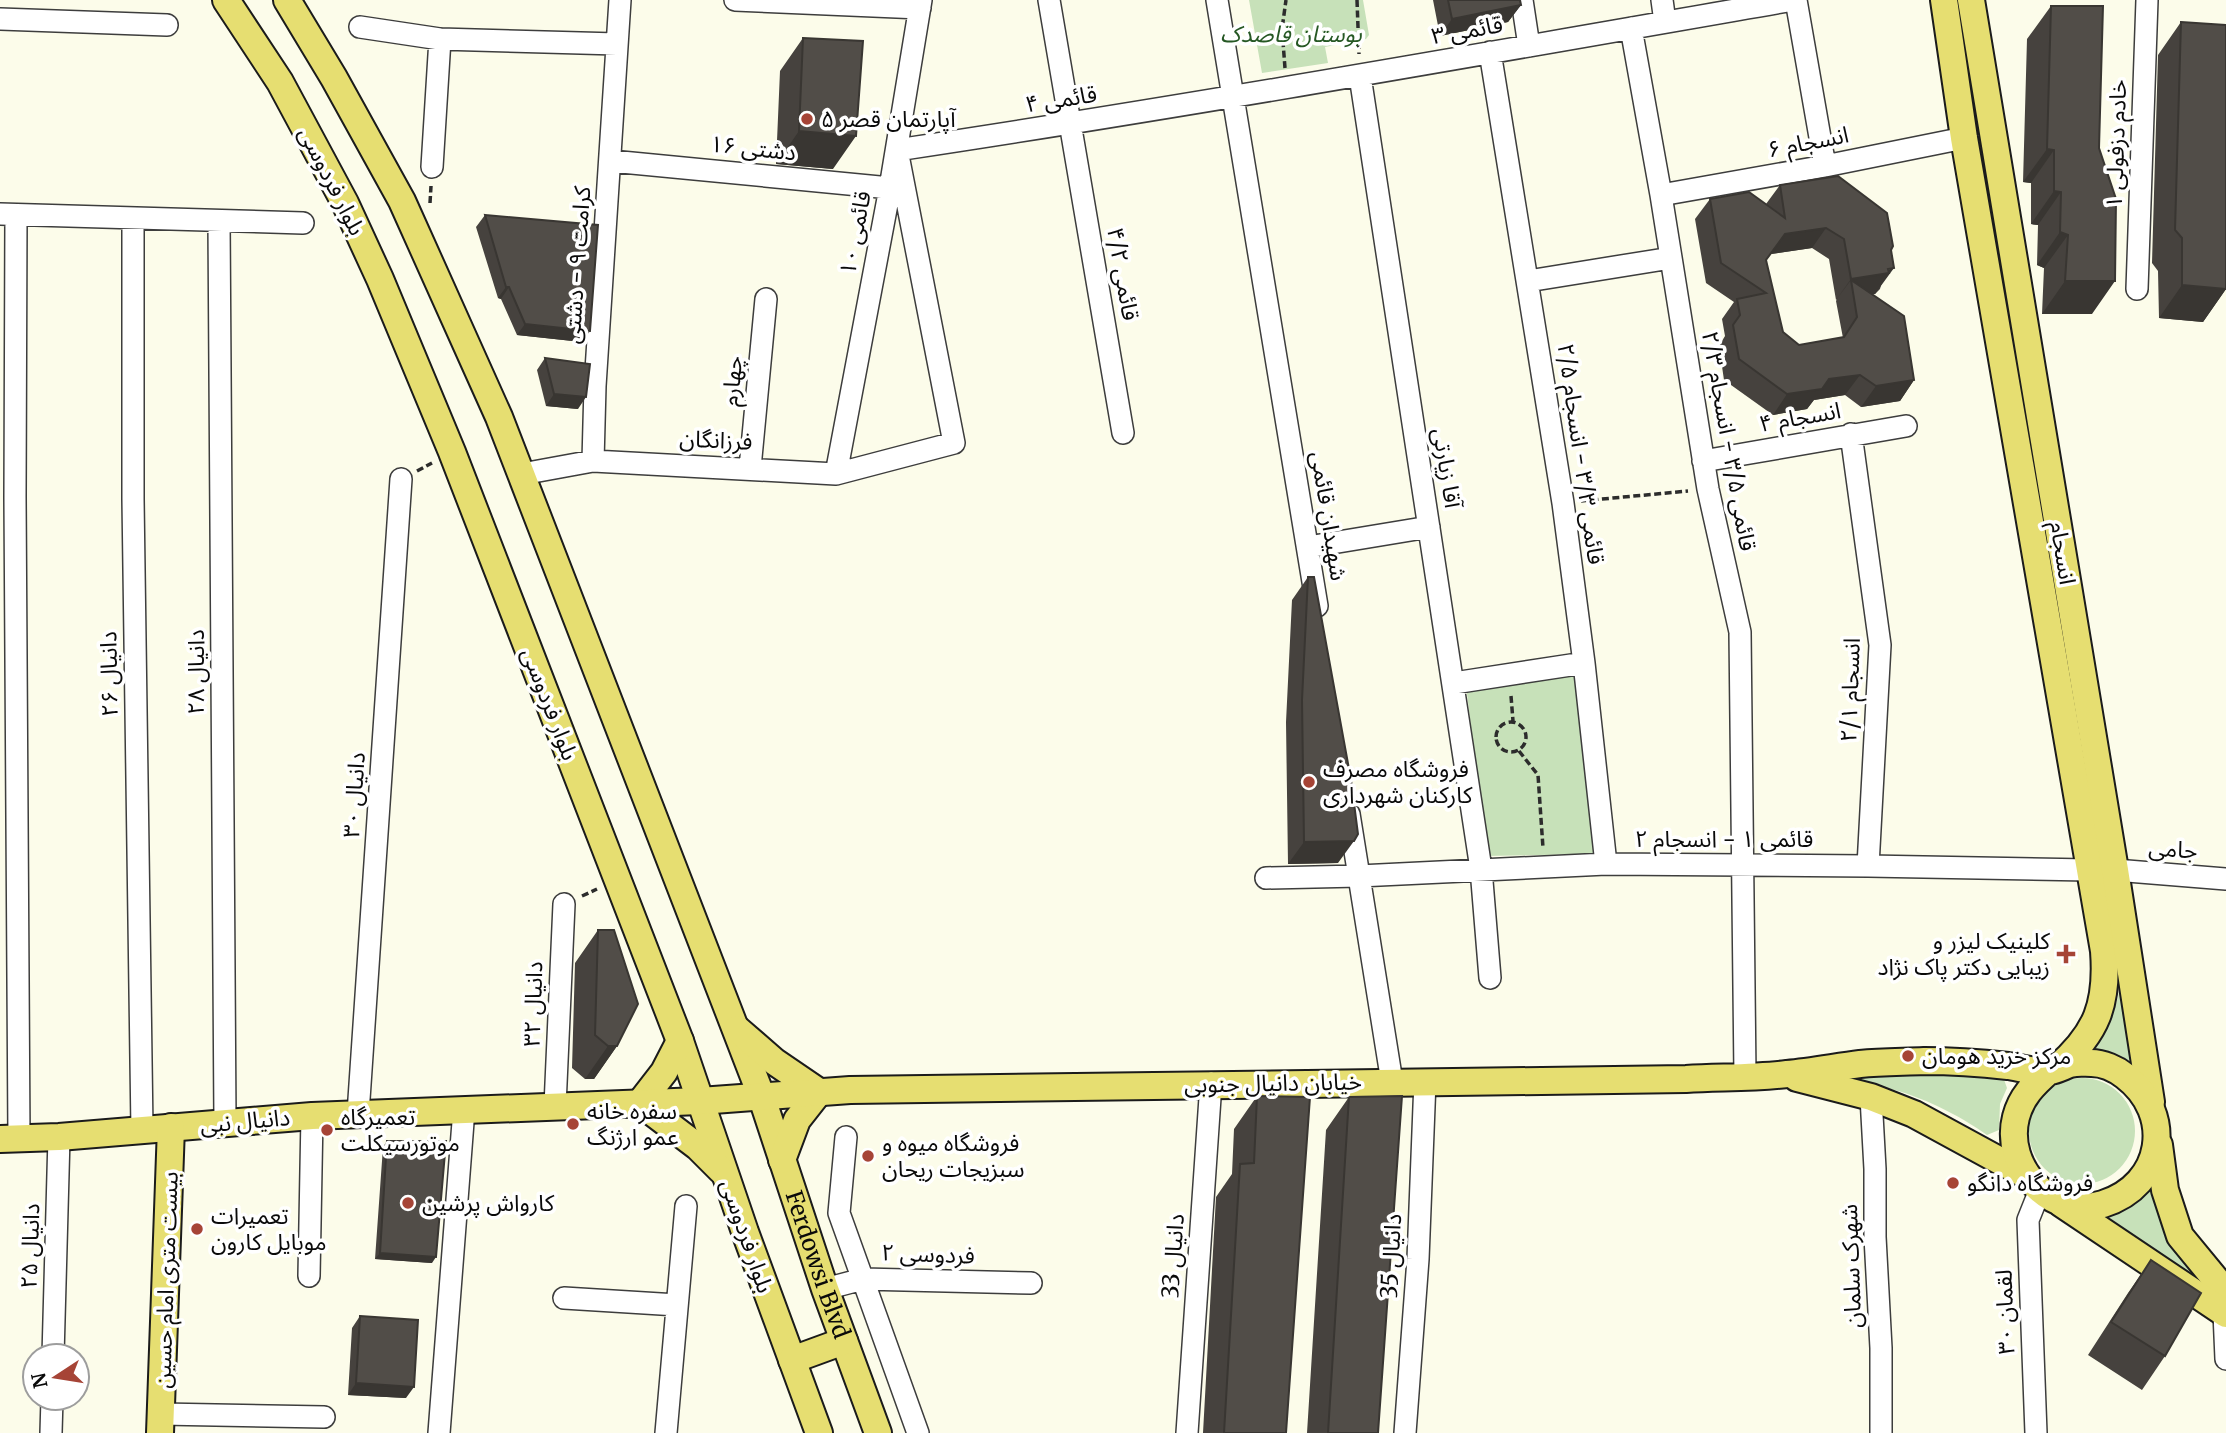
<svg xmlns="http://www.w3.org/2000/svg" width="2226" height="1433" viewBox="0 0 2226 1433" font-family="Merriweather,'Noto Sans Arabic',serif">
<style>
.green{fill:#c7e1b9}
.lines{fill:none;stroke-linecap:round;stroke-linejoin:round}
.minor-casing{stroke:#3d3d3d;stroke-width:24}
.major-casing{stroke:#1b1b1b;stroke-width:30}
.path{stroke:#2c2c2c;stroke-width:3.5;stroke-dasharray:7 3.5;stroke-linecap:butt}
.minor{stroke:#fff;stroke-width:21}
.major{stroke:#e6de71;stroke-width:26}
.wall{fill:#46423e;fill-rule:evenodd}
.shaded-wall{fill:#393632}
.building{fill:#514d48;stroke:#393632;stroke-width:2}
.poi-dot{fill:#a64436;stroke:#fff;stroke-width:2.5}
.labels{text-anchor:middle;stroke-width:7;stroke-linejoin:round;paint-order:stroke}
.street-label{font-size:23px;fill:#0a0a0a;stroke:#fff}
.park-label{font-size:23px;font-style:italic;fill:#265824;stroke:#fff}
.poi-label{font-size:23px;fill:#0a0a0a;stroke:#fff;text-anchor:start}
</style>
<rect width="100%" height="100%" fill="#fcfcea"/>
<!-- green -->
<path class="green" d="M 1249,0 L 1363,0 L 1369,35 L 1366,39 L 1325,47 L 1328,63 L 1262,73 Z
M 1576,673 L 1597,854 L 1486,856 L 1466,685 Z
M 2122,972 L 2139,1064 L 2087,1049 C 2113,1020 2117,1010 2122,972 Z
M 1859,1072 L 2002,1074 L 2007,1088 L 2000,1104 L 1999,1130 L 1987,1135 C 1959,1115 1921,1096 1887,1088 C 1872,1084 1857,1083 1843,1081 Z
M2029 1131a53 53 0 1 1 106 0a53 53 0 1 1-106 0Z
M 2154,1179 L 2210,1289 L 2104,1214 Z"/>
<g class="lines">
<defs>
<path id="minor" d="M 735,0 L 920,8
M 1049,0 L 1123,433
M 1217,0 L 1317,606
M 1522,0 L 1529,46
M 1662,0 L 1665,22
M 1796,0 L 1825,166
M 0,19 L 167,25
M 360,27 L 440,39 L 617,44
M 1631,28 L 1661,195 L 1708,489 L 1740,632 L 1745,1076
M 1490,52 L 1563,503 L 1584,663 L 1606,864
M 1360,76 L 1481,869 L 1490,978
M 611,161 L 890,188
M 432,167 L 440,39
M 1661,195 L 1825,166 L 1964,138
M 0,214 L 303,223
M 16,215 L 15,497 L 19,1139
M 133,218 L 133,499 L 142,1130
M 219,221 L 225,1122
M 1528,281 L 1671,258
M 2137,289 L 2147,0
M 1851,434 L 1880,645 L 1868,866
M 593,461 L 836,474 L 954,443 L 897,150 C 1196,105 1494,52 1793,0
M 1703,461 L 1906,426
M 750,468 L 766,299
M 522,474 L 593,461 L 595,386 L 620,0
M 836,474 L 890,188 L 921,0
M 1308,547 L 1429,527
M 1454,683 L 1584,663
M 1349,814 L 1392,1082
M 2115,870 L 2226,879
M 1266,878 L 1359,876 L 1606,864 L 1868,866 L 2089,870
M 1871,1097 L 1875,1169 L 1875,1237 L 1881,1348 L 1881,1433
M 555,1106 L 564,904
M 358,1114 L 401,479
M 846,1137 L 839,1213 L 918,1433
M 309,1276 L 312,1116
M 825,1289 L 863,1279 L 1031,1283
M 564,1298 L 677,1305
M 2224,1313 L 2226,1359
M 53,1356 L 59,1137
M 161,1414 L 324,1417
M 51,1433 L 52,1398
M 439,1433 L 464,1109
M 666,1433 L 686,1206
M 1187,1433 L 1211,1083
M 1405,1433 L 1418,1259 L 1425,1081
M 2036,1433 L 2028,1220 L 2040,1190"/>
<g id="major">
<path d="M 226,0 L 280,82 L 345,203 L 380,279 L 452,452 L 680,1041 L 745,1232 L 819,1433"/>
<path id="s1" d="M 287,0 L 334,78 L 402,201 L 499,417 L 761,1095 L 825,1289 L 878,1433"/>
<path d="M 1944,0 L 1964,138 L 2104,951 C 2108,1004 2097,1033 2057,1068"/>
<path d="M 1971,0 L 2115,870 L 2151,1102"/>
<path d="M 737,1029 L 775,1062 L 819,1092 L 797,1120 L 782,1160"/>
<path d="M 680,1041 L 664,1072 L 640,1103 L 698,1147 L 721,1170"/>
<path d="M 1797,1078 L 1871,1097 L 1914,1114 L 2026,1175"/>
<path d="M 0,1139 L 59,1137 L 312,1116 L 700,1101 L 850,1090 L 1686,1079 C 1720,1077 1754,1078 1787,1074 C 1811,1072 1836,1067 1860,1064 C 1881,1062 1903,1062 1924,1061 C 1952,1061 1981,1063 2008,1066 C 2021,1068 2038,1073 2050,1071 C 2057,1070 2064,1066 2070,1064 C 2077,1062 2084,1063 2091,1063 C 2103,1063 2116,1069 2125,1076 C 2175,1114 2164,1185 2103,1204 C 2052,1220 2003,1167 2016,1117 C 2021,1097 2034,1084 2049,1071"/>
<path d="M 2159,1145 L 2165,1190 L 2180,1236 L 2226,1292"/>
<path d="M 2062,1204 L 2226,1314"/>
<path d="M 792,1360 L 844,1341"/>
<path d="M 160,1433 L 171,1127"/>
</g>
</defs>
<!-- minor casing -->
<use href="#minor" class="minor-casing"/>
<!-- major casing -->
<use href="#major" class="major-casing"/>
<!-- path -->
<path class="path" d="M 1357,0 L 1359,54
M 1285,68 L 1282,29 L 1286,0
M 430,203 L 431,186
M 417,471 L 432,463
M 1581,501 L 1688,491
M 1511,696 L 1513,721
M1496 737a15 15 0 1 1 30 0a15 15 0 1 1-30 0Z
M 1519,751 L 1538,775 L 1543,848
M 582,896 L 597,889"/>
<!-- minor -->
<use href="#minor" class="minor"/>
<!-- major -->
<use href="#major" class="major"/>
</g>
<!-- wall -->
<path class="wall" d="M 1433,0 L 1520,0 L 1521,5 L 1508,22 L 1440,36 Z
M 2051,6 L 2092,314 L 2042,314 L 2044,268 L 2037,265 L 2038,225 L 2031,224 L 2031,183 L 2023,182 L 2027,39 Z
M 2181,22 L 2226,25 L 2226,289 L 2203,322 L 2159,318 L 2158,271 L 2152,263 L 2158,55 Z
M 803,38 L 833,169 L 776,164 L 780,71 Z
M 1780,185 L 1891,250 L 1880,289 L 1875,294 L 1872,294 L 1914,380 L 1900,401 L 1861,407 L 1845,395 L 1814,400 L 1807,409 L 1773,415 L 1724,380 L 1719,346 L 1725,336 L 1722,319 L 1734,302 L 1706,283 L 1695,219 L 1710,199 L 1766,204 ZM 1812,248 L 1829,259 L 1836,300 L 1837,299 L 1836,301 L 1843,338 L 1799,345 L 1783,332 L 1766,260 L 1771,254 Z
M 485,215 L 590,331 L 582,342 L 517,335 L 501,299 L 498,298 L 476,227 Z
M 545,358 L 578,409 L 546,406 L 537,370 Z
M 1308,577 L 1338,863 L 1288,864 L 1286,722 L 1292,600 Z
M 598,930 L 617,1046 L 594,1079 L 585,1079 L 572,1068 L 575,963 Z
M 1257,1096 L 1286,1433 L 1203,1433 L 1216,1197 L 1232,1174 L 1234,1129 Z
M 1349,1097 L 1378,1433 L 1307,1433 L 1326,1130 Z
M 387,1141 L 432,1263 L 375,1259 L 383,1147 Z
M 2151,1260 L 2165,1356 L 2142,1390 L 2088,1355 L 2128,1293 Z
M 360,1316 L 406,1398 L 348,1395 L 352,1328 Z"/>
<!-- shaded-wall -->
<path class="shaded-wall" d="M 1521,5 L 1508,22 L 1440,36 L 1452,19 Z
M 799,131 L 856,136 L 833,169 L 776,164 Z
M 2047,149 L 2054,150 L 2031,183 L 2023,182 Z
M 2054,191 L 2061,192 L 2038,225 L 2031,224 Z
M 1826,228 L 1812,248 L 1771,254 L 1785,234 Z
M 2060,232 L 2068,235 L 2044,268 L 2037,265 Z
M 1894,268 L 1875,294 L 1854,297 L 1851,280 L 1836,300 L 1851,279 Z
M 2065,281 L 2115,281 L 2092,314 L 2042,314 Z
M 2182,285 L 2226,289 L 2203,322 L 2159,318 Z
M 506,287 L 509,287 L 501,299 L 498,298 Z
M 525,324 L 590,331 L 582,342 L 517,335 Z
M 1860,375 L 1845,395 L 1814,400 L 1829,379 Z
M 1914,380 L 1900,401 L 1861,407 L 1876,386 Z
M 1822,389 L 1807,409 L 1773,415 L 1787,394 Z
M 554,394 L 586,397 L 578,409 L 546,406 Z
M 1354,841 L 1338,863 L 1288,864 L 1304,842 Z
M 608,1046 L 617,1046 L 594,1079 L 585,1079 Z
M 380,1253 L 436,1257 L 432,1263 L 375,1259 Z
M 356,1383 L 414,1387 L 406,1398 L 348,1395 Z"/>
<!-- building -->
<path class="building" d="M 1448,0 L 1520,0 L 1521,5 L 1452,19 Z
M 2051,6 L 2103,6 L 2099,148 L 2116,199 L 2115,281 L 2065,281 L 2068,235 L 2060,232 L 2061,192 L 2054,191 L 2054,150 L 2047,149 Z
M 2181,22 L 2226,25 L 2226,289 L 2182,285 L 2182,238 L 2175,230 Z
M 803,38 L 863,41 L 856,136 L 799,131 Z
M 1838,176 L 1887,213 L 1893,246 L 1891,250 L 1894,268 L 1888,269 L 1889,273 L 1851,279 L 1844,239 L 1826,228 L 1785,234 L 1766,260 L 1783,332 L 1799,345 L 1844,337 L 1857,317 L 1851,280 L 1904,316 L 1914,380 L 1876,386 L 1860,375 L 1829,379 L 1822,389 L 1787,394 L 1739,359 L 1733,325 L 1740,315 L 1737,299 L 1766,293 L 1721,263 L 1710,199 L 1749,192 L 1785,218 L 1780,185 Z
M 485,215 L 598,225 L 590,331 L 525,324 L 509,287 L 506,287 Z
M 545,358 L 590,364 L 586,397 L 554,394 Z
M 1308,577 L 1314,577 L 1351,780 L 1358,834 L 1354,841 L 1304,842 L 1302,700 Z
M 598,930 L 614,930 L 638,1004 L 617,1046 L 608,1046 L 595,1035 Z
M 1257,1096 L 1310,1097 L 1286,1433 L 1224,1433 L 1240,1164 L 1254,1163 Z
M 1402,1096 L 1378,1433 L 1328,1433 L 1349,1097 Z
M 387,1141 L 446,1141 L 436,1257 L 380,1253 Z
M 2151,1260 L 2201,1293 L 2165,1356 L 2111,1322 Z
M 360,1316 L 418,1320 L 414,1387 L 356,1383 Z"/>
<!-- markers -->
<g class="poi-dot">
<circle cx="807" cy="119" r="7"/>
<circle cx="1309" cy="782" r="7"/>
<path d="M2062.5 943.5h7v7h7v7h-7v7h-7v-7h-7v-7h7z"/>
<circle cx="1908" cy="1056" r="7"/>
<circle cx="573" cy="1124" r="7"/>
<circle cx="327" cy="1130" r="7"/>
<circle cx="868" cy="1156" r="7"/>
<circle cx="1953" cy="1183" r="7"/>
<circle cx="408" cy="1203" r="7"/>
<circle cx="197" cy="1229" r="7"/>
</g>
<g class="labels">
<!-- street labels -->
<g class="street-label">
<text transform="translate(1467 30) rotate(-10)" y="8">قائمی ۳</text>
<text transform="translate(1061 99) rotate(-9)" y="8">قائمی ۴</text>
<text transform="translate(1808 142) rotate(-11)" y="8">انسجام ۶</text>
<text transform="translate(2116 144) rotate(-88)" y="8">خادم دزفولی ۱</text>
<text transform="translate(753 148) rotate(6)" y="8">دشتی ۱۶</text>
<text transform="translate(332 181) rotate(63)" y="8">بلوار فردوسی</text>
<text transform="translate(855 233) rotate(-79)" y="8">قائمی ۱۰</text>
<text transform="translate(577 265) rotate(-86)" y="8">کرامت ۹ - دشتی</text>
<text transform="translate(1123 274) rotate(80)" y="8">قائمی ۴/۲</text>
<text transform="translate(732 381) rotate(-85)" y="8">چهارم</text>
<text transform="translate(1800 417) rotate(-10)" y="8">انسجام ۴</text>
<text transform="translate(716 440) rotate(3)" y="8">فرزانگان</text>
<text transform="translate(1729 441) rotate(80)" y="8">قائمی ۳/۵ - انسجام ۲/۳</text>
<text transform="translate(1581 454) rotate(82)" y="8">قائمی ۳/۳ - انسجام ۲/۵</text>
<text transform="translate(1447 468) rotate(81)" y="8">آقا زیارتی</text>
<text transform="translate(1329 516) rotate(81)" y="8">شهیدان قائمی</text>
<text transform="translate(2063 553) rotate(81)" y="8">انسجام</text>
<text transform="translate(196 672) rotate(-90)" y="8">دانیال ۲۸</text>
<text transform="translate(109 674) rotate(-91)" y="8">دانیال ۲۶</text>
<text transform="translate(1850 690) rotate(-88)" y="8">انسجام ۲/۱</text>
<text transform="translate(550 704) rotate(69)" y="8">بلوار فردوسی</text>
<text transform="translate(354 795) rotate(-86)" y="8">دانیال ۳۰</text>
<text x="1724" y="847">قائمی ۱ - انسجام ۲</text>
<text transform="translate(2173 849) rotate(4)" y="8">جامی</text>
<text transform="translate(533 1004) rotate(-88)" y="8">دانیال ۳۲</text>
<text transform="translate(1273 1083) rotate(-1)" y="8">خیابان دانیال جنوبی</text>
<text transform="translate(245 1121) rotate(-5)" y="8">دانیال نبی</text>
<text transform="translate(747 1236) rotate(71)" y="8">بلوار فردوسی</text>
<text transform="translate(30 1246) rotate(-88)" y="8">دانیال ۲۵</text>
<text transform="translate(928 1254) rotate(2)" y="8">فردوسی ۲</text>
<text transform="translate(1173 1256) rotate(-86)" y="8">دانیال 33</text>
<text transform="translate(1391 1256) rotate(-87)" y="8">دانیال 35</text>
<text dy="8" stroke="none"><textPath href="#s1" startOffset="1374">Ferdowsi Blvd</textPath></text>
<text transform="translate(1851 1266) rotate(-92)" y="8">شهرک سلمان</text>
<text transform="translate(166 1280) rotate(-88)" y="8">بیست متری امام حسین</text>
<text transform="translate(2005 1312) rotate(-92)" y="8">لقمان ۳۰</text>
</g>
<!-- park labels -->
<g class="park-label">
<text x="1291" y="42">بوستان قاصدک</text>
</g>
<!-- poi labels -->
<g class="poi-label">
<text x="821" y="127">آپارتمان قصر ۵</text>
<text x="1323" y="777">فروشگاه مصرف<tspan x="1323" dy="26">کارکنان شهرداری</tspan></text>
<text x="2050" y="949" text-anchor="end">کلینیک لیزر و<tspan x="2050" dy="26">زیبایی دکتر پاک نژاد</tspan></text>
<text x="1922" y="1064">مرکز خرید هومان</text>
<text x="587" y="1119">سفره خانه<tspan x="587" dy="26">عمو ارژنگ</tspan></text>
<text x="341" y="1125">تعمیرگاه<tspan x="341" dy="26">موتورسیکلت</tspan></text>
<text x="882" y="1151">فروشگاه میوه و<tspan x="882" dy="26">سبزیجات ریحان</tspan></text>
<text x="1967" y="1191">فروشگاه دانگو</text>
<text x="422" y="1211">کارواش پرشین</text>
<text x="211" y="1224">تعمیرات<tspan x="211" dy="26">موبایل کارون</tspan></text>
</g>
</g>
<!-- north arrow -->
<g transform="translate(56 1377) rotate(258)"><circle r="33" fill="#ffffff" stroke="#9d9d9d" stroke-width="2"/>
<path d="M0-5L12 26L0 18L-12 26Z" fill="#a64436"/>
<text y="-10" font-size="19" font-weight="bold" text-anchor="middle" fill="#0a0a0a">N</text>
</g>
</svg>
